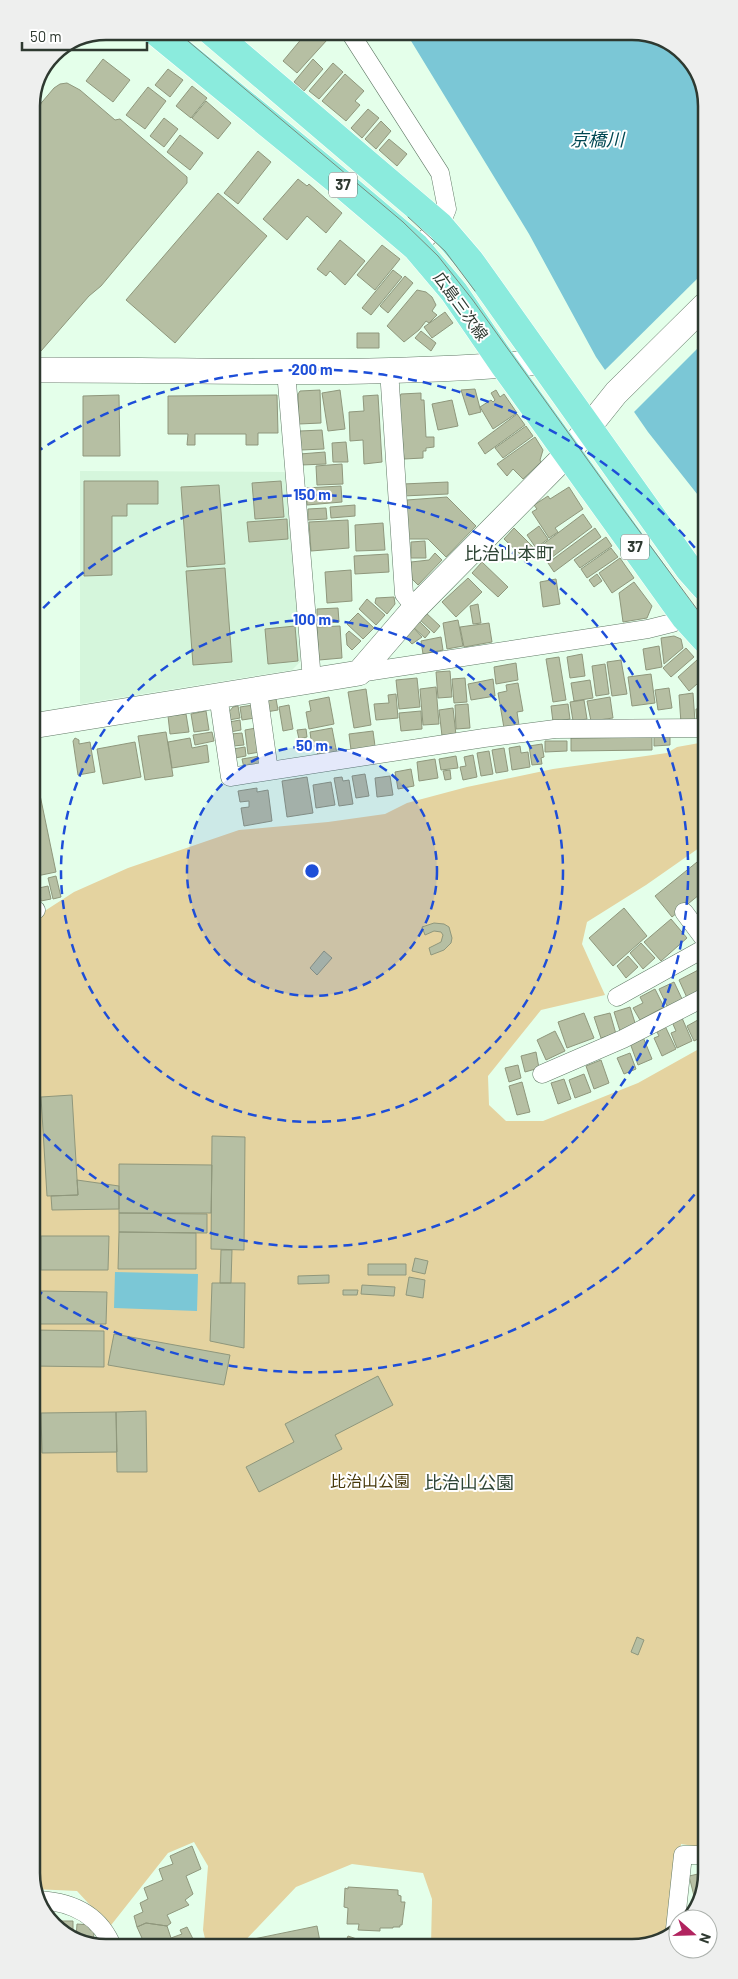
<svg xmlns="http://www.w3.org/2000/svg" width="738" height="1979" viewBox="0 0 738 1979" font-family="Barlow,'Noto Sans JP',sans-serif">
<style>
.built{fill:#d5f6dc}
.green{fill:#e4d3a0}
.water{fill:#7bc7d6}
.pier{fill:#e4ffea}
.building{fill:#b6bfa3;stroke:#8f977c}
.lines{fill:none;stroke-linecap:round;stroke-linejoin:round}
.street-casing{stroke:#627a67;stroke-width:19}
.secondary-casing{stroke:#627a67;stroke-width:26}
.primary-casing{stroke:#fff;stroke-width:29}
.street{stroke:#fff;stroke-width:18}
.secondary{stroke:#fff;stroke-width:25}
.primary{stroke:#8bebdd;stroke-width:28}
.tram{stroke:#798b7d;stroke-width:1}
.ring{fill:none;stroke:#1d4ed8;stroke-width:2.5;stroke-dasharray:9 6}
.labels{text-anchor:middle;stroke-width:4;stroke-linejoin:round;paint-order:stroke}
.shield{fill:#fff;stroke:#6d746e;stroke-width:1}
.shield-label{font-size:15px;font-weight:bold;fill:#2e3930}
.street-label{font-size:16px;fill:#2e3930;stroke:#fff}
.park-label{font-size:16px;fill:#47390a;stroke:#fff}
.water-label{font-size:18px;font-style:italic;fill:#004752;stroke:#fff}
.neighbourhood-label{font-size:18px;fill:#2f4535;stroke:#fff}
.rim{fill:none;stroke:#2e3930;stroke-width:2.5}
.centre{fill:#1d4ed8;stroke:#fff;stroke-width:2.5}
.ring-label{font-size:15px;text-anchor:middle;font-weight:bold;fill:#1d4ed8;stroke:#fff;stroke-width:4;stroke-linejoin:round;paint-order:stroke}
</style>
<rect width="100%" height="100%" fill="#e4ffea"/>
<!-- built -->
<path class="built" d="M 80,471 L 285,472 L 301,661 L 292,670 L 80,704 Z"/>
<!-- green -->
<path class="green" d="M 705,742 L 705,832 L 699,848 L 646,885 L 587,922 L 582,944 L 605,995 L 541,1010 L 488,1076 L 489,1105 L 506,1121 L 543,1121 L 638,1083 L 706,1045 L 707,1848 L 681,1844 L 670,1933 L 652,1945 L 431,1946 L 432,1899 L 423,1873 L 352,1864 L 296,1887 L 239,1947 L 207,1947 L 203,1930 L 208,1866 L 194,1842 L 168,1853 L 108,1929 L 101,1917 L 77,1891 L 34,1889 L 33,916 L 40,914 L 74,892 L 128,868 L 239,830 L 328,822 L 385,814 L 407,803 L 467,787 L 553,769 L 667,753 L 677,747 Z"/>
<!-- water -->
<path class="water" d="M 405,31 L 637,31 L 681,50 L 704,86 L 705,504 L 648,432 L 596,357 L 529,234 Z
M 115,1272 L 198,1274 L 197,1311 L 114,1308 Z"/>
<!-- pier -->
<path class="pier" d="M 704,272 L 704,342 L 632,414 L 603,372 Z"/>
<!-- building -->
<path class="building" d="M 308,31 L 317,31 L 327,40 L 297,73 L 283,61 Z
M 103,59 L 130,80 L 113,102 L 86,81 Z
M 313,59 L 323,69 L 304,91 L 294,82 Z
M 333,63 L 343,72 L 319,99 L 309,91 Z
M 168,69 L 183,80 L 170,97 L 155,85 Z
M 345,74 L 364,91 L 355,101 L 360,105 L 346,121 L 322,101 Z
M 67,83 L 80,90 L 115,120 L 120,119 L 187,177 L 187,183 L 101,286 L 89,296 L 41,351 L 32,351 L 31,115 L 54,88 L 60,84 Z
M 192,86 L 207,98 L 191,118 L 176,106 Z
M 148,87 L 166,101 L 145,129 L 126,115 Z
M 206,101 L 231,123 L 218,139 L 192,118 Z
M 368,109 L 379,118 L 362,138 L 351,128 Z
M 164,118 L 178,129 L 164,147 L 150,136 Z
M 381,121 L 391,131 L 376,149 L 365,139 Z
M 180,135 L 203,153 L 190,170 L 167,152 Z
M 389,139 L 407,154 L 397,166 L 379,150 Z
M 258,151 L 271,162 L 238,204 L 224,193 Z
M 298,179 L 307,186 L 309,184 L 342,213 L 326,233 L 307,216 L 287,240 L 263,219 Z
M 218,193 L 267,236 L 175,343 L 126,300 Z
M 340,240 L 365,261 L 345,285 L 330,271 L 326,276 L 317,269 Z
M 382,245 L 400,259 L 375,290 L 357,275 Z
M 393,270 L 402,277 L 371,315 L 362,308 Z
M 405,276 L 413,283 L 388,313 L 380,306 Z
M 417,290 L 426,292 L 432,297 L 436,305 L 432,311 L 437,315 L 429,323 L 426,321 L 419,330 L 404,342 L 387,326 Z
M 445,312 L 453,323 L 432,338 L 424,327 Z
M 421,331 L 436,343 L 431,351 L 415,338 Z
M 357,333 L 379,333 L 379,348 L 357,348 Z
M 475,389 L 481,412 L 469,415 L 461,390 Z
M 320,390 L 321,423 L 299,424 L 298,394 L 300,391 Z
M 340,390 L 345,429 L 328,431 L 322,393 Z
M 496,390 L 500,397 L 504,394 L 517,413 L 493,429 L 480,407 L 491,400 L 493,402 L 495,400 L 491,393 Z
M 421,393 L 421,400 L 424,400 L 426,437 L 434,437 L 434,447 L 426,448 L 426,451 L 423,451 L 423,458 L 404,459 L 399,398 L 401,394 Z
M 119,395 L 120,456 L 83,456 L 83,396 Z
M 277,395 L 278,433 L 258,433 L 258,445 L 246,445 L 246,434 L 195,434 L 195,445 L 187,445 L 188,434 L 168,434 L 168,396 Z
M 378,395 L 382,462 L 364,464 L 363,440 L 350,441 L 349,412 L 364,411 L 363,396 Z
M 452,400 L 458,426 L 438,430 L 432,404 Z
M 517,414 L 525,425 L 485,454 L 478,443 Z
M 526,426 L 533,436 L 503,458 L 495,448 Z
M 322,430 L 324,449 L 301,450 L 300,431 Z
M 535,437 L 543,450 L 540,460 L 541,462 L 523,479 L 513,469 L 507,476 L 497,464 Z
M 346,442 L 348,462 L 333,462 L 332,443 Z
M 325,452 L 326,464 L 301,465 L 300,454 Z
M 342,464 L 343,484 L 317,485 L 316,466 Z
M 84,481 L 158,481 L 158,504 L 127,504 L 127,516 L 112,516 L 112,575 L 84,576 Z
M 281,481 L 284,517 L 255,519 L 252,483 Z
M 448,482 L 448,494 L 403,496 L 403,484 Z
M 219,485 L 225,564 L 187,567 L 181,487 Z
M 341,486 L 342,502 L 307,505 L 306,488 Z
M 569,487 L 583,509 L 555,528 L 558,532 L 549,538 L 532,512 L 537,509 L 534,505 L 548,496 L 550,499 Z
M 447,497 L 476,526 L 446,557 L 428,539 L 408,539 L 407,500 Z
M 355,505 L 355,516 L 331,518 L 330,507 Z
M 326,508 L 327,519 L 308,520 L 308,509 Z
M 583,514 L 592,527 L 547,561 L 538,548 Z
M 287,519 L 288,539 L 249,542 L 247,522 Z
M 348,520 L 349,548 L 311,551 L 309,522 Z
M 383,523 L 385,550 L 356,551 L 355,525 Z
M 539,526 L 548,539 L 536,548 L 527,535 Z
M 514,528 L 534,548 L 524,558 L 504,539 Z
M 595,528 L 601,537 L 554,572 L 548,563 Z
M 606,537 L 612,546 L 580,568 L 574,560 Z
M 425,541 L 426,558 L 411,558 L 411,542 Z
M 611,548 L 618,557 L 587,578 L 581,569 Z
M 435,553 L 442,560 L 418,585 L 412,579 L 411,562 L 429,560 Z
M 388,554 L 389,572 L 355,574 L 354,556 Z
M 620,558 L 634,578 L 612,593 L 599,573 Z
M 482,562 L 508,587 L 498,597 L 472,573 Z
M 225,568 L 232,662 L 193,665 L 186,571 Z
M 351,570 L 352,601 L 327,603 L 325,572 Z
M 597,574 L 602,581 L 594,587 L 589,580 Z
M 468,578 L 482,592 L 456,617 L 442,602 Z
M 556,579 L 560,604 L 543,607 L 540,582 Z
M 634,582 L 652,606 L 647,618 L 623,622 L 619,593 Z
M 394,597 L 395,604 L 387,614 L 375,603 L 376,598 Z
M 367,599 L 385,615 L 376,625 L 359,609 Z
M 478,604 L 481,623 L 473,624 L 470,606 Z
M 338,608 L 339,622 L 317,624 L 317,609 Z
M 425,612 L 440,626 L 434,633 L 419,619 Z
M 358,613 L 374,628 L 363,639 L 347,624 Z
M 418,620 L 430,632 L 425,638 L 412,626 Z
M 458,620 L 463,646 L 447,649 L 443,623 Z
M 489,623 L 492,642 L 464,647 L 460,627 Z
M 295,626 L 298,661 L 268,664 L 265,629 Z
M 340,626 L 342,658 L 319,660 L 317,627 Z
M 412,626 L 422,637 L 412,644 L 403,635 Z
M 349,631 L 361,641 L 352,650 L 347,645 L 346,634 Z
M 674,636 L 681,639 L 683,648 L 664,664 L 661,638 Z
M 441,637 L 443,650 L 423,654 L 421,641 Z
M 659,646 L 662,667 L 646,670 L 643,649 Z
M 686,648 L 694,657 L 671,677 L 663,668 Z
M 582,654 L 585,676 L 570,678 L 567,657 Z
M 559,657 L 566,700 L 553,702 L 546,659 Z
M 621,660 L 627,694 L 612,696 L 607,662 Z
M 697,660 L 705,670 L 705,677 L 689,691 L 678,677 Z
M 516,663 L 518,680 L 496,684 L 494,667 Z
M 605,664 L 609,694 L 596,696 L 592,666 Z
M 450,671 L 452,697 L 438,698 L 436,672 Z
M 651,674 L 655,703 L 632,706 L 628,677 Z
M 417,678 L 420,707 L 399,709 L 396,680 Z
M 465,678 L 467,702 L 454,703 L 452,679 Z
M 493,679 L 495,696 L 471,700 L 468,684 Z
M 590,680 L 593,698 L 574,701 L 571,683 Z
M 518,683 L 523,711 L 517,712 L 519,725 L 504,728 L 498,693 L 507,691 L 506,685 Z
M 436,687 L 439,724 L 423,725 L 420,689 Z
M 669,688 L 672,708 L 658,710 L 655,690 Z
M 366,689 L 371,725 L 354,728 L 348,692 Z
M 693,693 L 695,722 L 681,723 L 679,695 Z
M 396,694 L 398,718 L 376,720 L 374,704 L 389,703 L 388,695 Z
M 329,697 L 334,724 L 309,729 L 306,712 L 311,711 L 309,701 Z
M 610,697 L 613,718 L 591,721 L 587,701 Z
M 276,699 L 278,710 L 266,712 L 264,701 Z
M 584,700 L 587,719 L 573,721 L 570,702 Z
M 468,704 L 470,728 L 456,729 L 455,705 Z
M 568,704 L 570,719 L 553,722 L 551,706 Z
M 253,705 L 255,718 L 242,720 L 240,707 Z
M 289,705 L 293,729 L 283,731 L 279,707 Z
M 238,706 L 240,718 L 229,720 L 228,713 L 233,707 Z
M 453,708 L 456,735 L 442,736 L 439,710 Z
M 705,708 L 705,722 L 697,723 L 696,709 Z
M 206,711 L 209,730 L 194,732 L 191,714 Z
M 421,711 L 422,729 L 401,731 L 399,713 Z
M 186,714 L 189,732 L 170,734 L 168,716 Z
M 240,720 L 241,730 L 230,732 L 229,722 Z
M 256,728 L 260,752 L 248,754 L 245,730 Z
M 332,728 L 337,754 L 318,757 L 316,746 L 312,747 L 310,732 Z
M 306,729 L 307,737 L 299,739 L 297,730 Z
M 373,731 L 375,746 L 351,750 L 349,734 Z
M 166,732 L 173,776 L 145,780 L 138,736 Z
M 212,732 L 214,741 L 195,745 L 193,735 Z
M 242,733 L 244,745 L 233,746 L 231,734 Z
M 654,736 L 670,736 L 670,745 L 654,746 Z
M 652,737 L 652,750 L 571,751 L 571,738 Z
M 75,738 L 79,740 L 79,744 L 90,742 L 95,772 L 78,775 L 73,741 Z
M 190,738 L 192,748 L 207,745 L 209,762 L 172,768 L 168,742 Z
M 545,741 L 567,741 L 567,751 L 545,752 Z
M 135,742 L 141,777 L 103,784 L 97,749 Z
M 542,744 L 544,757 L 541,758 L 542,764 L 532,765 L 529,746 Z
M 520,746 L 521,753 L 528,752 L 530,767 L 512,770 L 509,748 Z
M 245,747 L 246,756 L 235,758 L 233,749 Z
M 504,748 L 508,771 L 496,773 L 492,750 Z
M 489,751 L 493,774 L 481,776 L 477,753 Z
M 473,755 L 477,777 L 463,780 L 460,767 L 466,766 L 464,757 Z
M 260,756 L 261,766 L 244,768 L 242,759 Z
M 456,756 L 458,768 L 441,770 L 439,759 Z
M 435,759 L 438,778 L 419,781 L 417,762 Z
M 411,769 L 414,786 L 398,789 L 395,772 Z
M 450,770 L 451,779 L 445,780 L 443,771 Z
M 365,774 L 369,796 L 356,798 L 352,776 Z
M 390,776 L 393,795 L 377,797 L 375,778 Z
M 307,777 L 313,813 L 287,817 L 282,781 Z
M 342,777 L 343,781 L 349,780 L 353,804 L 339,806 L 334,778 Z
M 331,782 L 335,805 L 316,808 L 313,785 Z
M 257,788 L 257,792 L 268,790 L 272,821 L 244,826 L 241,808 L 249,807 L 249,801 L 240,802 L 238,791 Z
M 40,795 L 56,872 L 32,877 L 32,796 Z
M 702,858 L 705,861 L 705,890 L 672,917 L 655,896 Z
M 56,876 L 61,897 L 53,899 L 48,878 Z
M 48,886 L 51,899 L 41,901 L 39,888 Z
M 705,899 L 705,910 L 700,903 Z
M 624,908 L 647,936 L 613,966 L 589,938 Z
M 671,919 L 687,938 L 661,961 L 644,942 Z
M 434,923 L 444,924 L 449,927 L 452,938 L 451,943 L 444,950 L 431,955 L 429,948 L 441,942 L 443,935 L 441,932 L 434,931 L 425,935 L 422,927 Z
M 641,943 L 655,958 L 643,969 L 630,953 Z
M 324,951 L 332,958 L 317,975 L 310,968 Z
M 628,956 L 638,967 L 626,978 L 617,966 Z
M 704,967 L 705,991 L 688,1000 L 679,980 Z
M 674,982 L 683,1001 L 668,1008 L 659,989 Z
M 655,989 L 664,1007 L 640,1020 L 633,1008 L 643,1003 L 640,997 Z
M 630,1007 L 636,1026 L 620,1031 L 614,1012 Z
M 584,1013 L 594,1038 L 567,1048 L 558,1022 Z
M 610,1013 L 616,1034 L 601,1038 L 594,1017 Z
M 705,1016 L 706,1035 L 694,1041 L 687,1026 Z
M 682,1018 L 692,1041 L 677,1048 L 671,1033 L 676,1031 L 672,1022 Z
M 665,1026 L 676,1049 L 662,1056 L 654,1038 L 659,1036 L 656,1030 Z
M 555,1031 L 565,1051 L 546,1060 L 537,1040 Z
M 643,1037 L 652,1059 L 638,1065 L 630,1043 Z
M 536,1052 L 539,1068 L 525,1072 L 521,1056 Z
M 630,1053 L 636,1069 L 624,1074 L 617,1058 Z
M 601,1060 L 609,1083 L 594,1089 L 586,1066 Z
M 518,1065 L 521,1078 L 509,1082 L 505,1068 Z
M 584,1074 L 591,1092 L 575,1098 L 569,1080 Z
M 564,1079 L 571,1099 L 558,1104 L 551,1083 Z
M 522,1082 L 530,1112 L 517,1115 L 509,1086 Z
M 72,1095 L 78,1195 L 47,1196 L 41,1097 Z
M 212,1136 L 245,1137 L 244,1250 L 211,1249 Z
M 119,1164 L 212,1165 L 211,1213 L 119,1213 Z
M 77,1180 L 119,1186 L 119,1209 L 52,1210 L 51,1196 L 78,1195 Z
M 119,1213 L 207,1214 L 207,1233 L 119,1232 Z
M 119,1232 L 196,1233 L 196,1269 L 118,1269 Z
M 41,1236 L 109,1236 L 108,1270 L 41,1270 Z
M 221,1250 L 232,1250 L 231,1283 L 220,1283 Z
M 415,1258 L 428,1261 L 425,1274 L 412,1271 Z
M 368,1264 L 406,1264 L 406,1275 L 368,1275 Z
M 329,1275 L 329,1283 L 298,1284 L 298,1276 Z
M 409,1277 L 425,1280 L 423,1298 L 406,1295 Z
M 212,1283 L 245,1283 L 244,1348 L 210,1341 Z
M 362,1285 L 395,1287 L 394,1296 L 361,1294 Z
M 343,1290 L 358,1290 L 357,1295 L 343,1295 Z
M 39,1291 L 107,1292 L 106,1324 L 39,1324 Z
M 33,1293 L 39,1293 L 39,1320 L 33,1320 Z
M 33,1330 L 104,1331 L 104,1367 L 33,1366 Z
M 114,1334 L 230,1355 L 224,1385 L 108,1365 Z
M 378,1376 L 393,1405 L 335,1435 L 342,1449 L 259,1492 L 246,1467 L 294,1442 L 285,1424 Z
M 146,1411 L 147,1472 L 117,1472 L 116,1412 Z
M 116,1412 L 117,1452 L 42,1453 L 41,1413 Z
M 637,1637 L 644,1640 L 638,1655 L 631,1652 Z
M 192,1846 L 201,1869 L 186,1876 L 193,1894 L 185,1900 L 189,1905 L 167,1915 L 171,1923 L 167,1926 L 146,1923 L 137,1927 L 134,1916 L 143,1912 L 140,1903 L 148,1899 L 144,1888 L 163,1880 L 159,1869 L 173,1864 L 170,1856 Z
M 707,1872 L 707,1873 L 696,1904 L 689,1876 Z
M 348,1887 L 398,1890 L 398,1895 L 401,1896 L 401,1902 L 405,1902 L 402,1925 L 400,1925 L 400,1927 L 393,1927 L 393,1928 L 380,1928 L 380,1931 L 358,1930 L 359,1924 L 347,1924 L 348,1908 L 344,1907 L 345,1888 L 348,1889 Z
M 60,1921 L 73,1921 L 73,1937 L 60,1932 Z
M 146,1923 L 167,1926 L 171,1938 L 182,1934 L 180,1930 L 187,1927 L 197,1947 L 146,1947 L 137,1927 Z
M 77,1924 L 90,1925 L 90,1930 L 94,1931 L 93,1945 L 76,1938 Z
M 317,1926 L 321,1947 L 245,1947 L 244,1941 Z
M 348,1936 L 377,1946 L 344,1946 Z"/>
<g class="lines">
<defs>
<path id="street" d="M 349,31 L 440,173 L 447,209 L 440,226 L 416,247
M 389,370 L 404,594 L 415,608
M 286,371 L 312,680
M 359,673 L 648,629 L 672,623 L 685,617
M 218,695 L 230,777 L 484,738 L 555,729 L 705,728
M 259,699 L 269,771
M 33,911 L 36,910
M 684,912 L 705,940
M 617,997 L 705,948
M 542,1074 L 623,1039 L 705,997
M 39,1900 C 73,1902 100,1915 113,1948
M 675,1929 L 683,1855 L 706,1855"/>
<path id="secondary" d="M 32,370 C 201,369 372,378 541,362
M 32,726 L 359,673 L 415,608 L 568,453 L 616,393 L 704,306"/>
<path id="primary" d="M 155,31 L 343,185 L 416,247 L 454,292 L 504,365 L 685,617 L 705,639
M 211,31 L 440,226 L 470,261 L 689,569 L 705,587"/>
</defs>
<!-- street casing -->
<use href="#street" class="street-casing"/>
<!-- secondary casing -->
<use href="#secondary" class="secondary-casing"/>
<!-- primary casing -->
<use href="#primary" class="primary-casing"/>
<!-- street -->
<use href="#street" class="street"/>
<!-- secondary -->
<use href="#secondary" class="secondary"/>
<!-- primary -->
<use href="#primary" class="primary"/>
<!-- tram -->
<path class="tram" d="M 176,31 L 403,222 L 438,256 L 472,299 L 623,509 L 705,620
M 408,217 L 445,251 L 475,291"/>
</g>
<!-- distance rings -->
<circle cx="312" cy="871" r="125" fill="#1d4ed8" fill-opacity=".12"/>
<g class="ring">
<circle cx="312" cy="871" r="125"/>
<circle cx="312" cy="871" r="251"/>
<path d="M33 619A376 376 0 1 1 35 1125"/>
<path d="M704 1183A501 501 0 0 1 35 1289M35 453A501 501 0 0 1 704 559"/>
</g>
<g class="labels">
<!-- shield labels -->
<g class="shield">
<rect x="329" y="172.5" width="28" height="25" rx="4"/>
<rect x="621" y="534.5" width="28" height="25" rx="4"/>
</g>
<g class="shield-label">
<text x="343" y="190">37</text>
<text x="635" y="552">37</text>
</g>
<!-- street labels -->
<g class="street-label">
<text transform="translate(461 306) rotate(54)" y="6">広島三次線</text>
</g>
<!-- park labels -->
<g class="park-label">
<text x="370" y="1487">比治山公園</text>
</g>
<!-- water labels -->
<g class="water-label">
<text x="597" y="146">京橋川</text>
</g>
<!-- neighbourhood labels -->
<g class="neighbourhood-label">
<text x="509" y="560">比治山本町</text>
<text x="469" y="1489">比治山公園</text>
</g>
</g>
<!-- crop -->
<path d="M0 0H738V1979H0ZM106 40H632A66 66 0 0 1 698 106V1873A66 66 0 0 1 632 1939H106A66 66 0 0 1 40 1873V106A66 66 0 0 1 106 40Z" fill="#eeefee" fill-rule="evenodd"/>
<path class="rim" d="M106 40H632A66 66 0 0 1 698 106V1873A66 66 0 0 1 632 1939H106A66 66 0 0 1 40 1873V106A66 66 0 0 1 106 40Z"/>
<circle cx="312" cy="871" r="8" class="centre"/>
<g class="ring-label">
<text x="312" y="375">200 m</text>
<text x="312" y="500">150 m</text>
<text x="312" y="625">100 m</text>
<text x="312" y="751">50 m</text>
</g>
<!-- north arrow -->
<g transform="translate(693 1934) rotate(110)"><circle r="24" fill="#ffffff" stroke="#abb0ac"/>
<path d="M0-4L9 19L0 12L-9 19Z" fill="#b1245f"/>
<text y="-8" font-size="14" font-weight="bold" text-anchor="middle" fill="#2e3930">N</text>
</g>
<!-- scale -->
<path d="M22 42v8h125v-8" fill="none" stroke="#2e3930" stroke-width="2.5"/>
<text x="30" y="42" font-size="15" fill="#2e3930" stroke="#ffffff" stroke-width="4" paint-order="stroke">50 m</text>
</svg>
